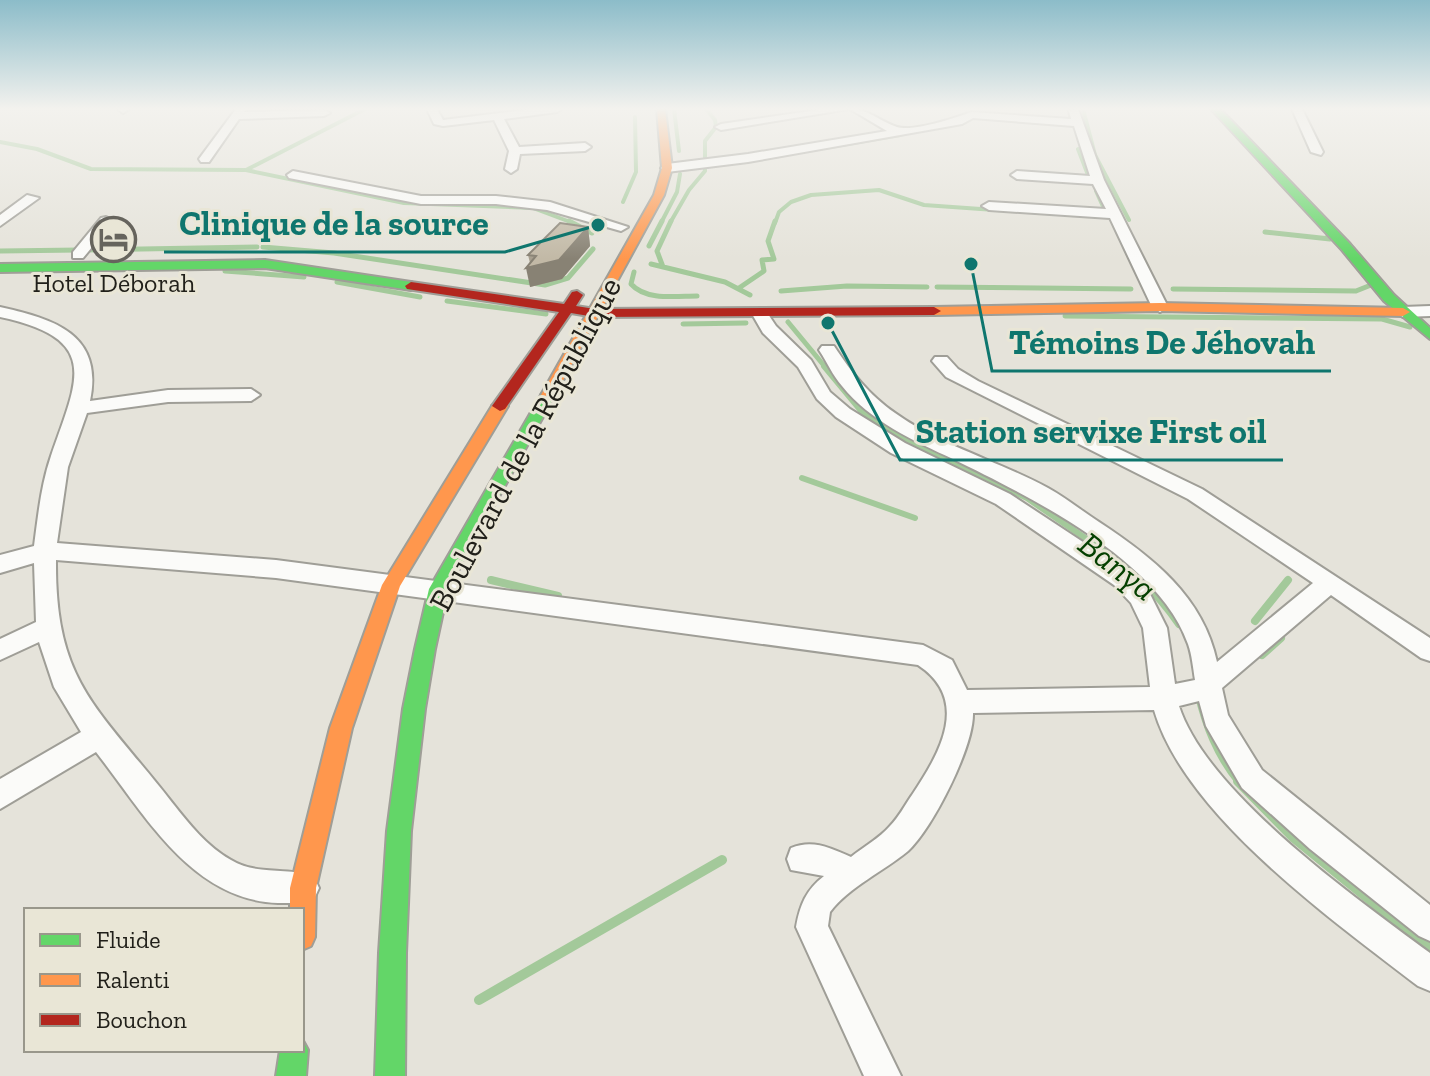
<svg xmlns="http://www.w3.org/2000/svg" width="1430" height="1076" viewBox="0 0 1430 1076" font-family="'Zilla Slab',serif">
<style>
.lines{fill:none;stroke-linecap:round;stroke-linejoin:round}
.stream-far4{stroke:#a3c99a;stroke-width:4}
.stream-far3{stroke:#a3c99a;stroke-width:5}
.stream-far2{stroke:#a3c99a;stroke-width:6}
.stream-far1{stroke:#a3c99a;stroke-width:8}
.stream{stroke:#a3c99a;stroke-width:10}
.street-casing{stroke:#9f9e97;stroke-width:4}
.fast-casing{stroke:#9f9e97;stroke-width:4}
.slow-casing{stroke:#9f9e97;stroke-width:4}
.jam-casing{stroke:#9f9e97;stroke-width:4}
.street{fill:#fbfbf9;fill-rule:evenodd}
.fast{fill:#63d668;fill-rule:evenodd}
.slow{fill:#ff974d;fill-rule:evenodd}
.jam{fill:#b3261e;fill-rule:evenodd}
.wall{fill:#a79f8f}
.shaded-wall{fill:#888274}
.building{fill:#c2b9a6;stroke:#888274;stroke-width:2}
.labels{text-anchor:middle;stroke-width:6;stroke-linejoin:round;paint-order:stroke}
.far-poi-label{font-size:26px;fill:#21201a;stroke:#e9e6d6}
.street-label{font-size:32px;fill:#21201a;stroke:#e9e6d6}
.water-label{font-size:34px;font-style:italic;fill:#054000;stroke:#e9e6d6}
.leader{fill:none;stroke:#0f766e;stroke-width:3}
.callout-dot{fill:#0f766e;stroke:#e9e6d6;stroke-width:3}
.callout-label{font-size:34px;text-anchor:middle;font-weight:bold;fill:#0f766e;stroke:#e9e6d6;stroke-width:6;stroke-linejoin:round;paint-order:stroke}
</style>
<rect width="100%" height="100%" fill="#e5e3da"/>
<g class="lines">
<!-- stream-far4 -->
<path class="stream-far4" d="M 674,109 L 679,151
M 1083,109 L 1095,155 L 1129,220
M 0,142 L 37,149 L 91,169 L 246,170 L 404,203 L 533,208 L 573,223
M 824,148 L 900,135
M 1078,149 L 1088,175
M 246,170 L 365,109
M 1096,191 L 1105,211
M 623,202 L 636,172 L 635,117
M 661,223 L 677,192 L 680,174
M 670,223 L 689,190 L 705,171 L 705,141 L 716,127 L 715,120 L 706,109
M 775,223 L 779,212 L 791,202 L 811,195 L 879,190 L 924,205 L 995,210"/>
<!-- stream-far3 -->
<path class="stream-far3" d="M 569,221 L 592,233
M 1265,232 L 1330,239 L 1328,236
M 649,246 L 662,221
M 263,247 L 334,253 L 545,285 L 568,278 L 593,249
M 84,250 L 257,247
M 0,251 L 79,250
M 651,264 L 725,282 L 750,295
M 663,267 L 657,251 L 671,221
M 225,271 L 304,277
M 634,272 L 631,284 C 646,301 677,296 697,296
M 337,282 L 420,297
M 937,287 L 1131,289
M 739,288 L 764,271 L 762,260 L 774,259 L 768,241 L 775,221
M 1173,289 L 1356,291 L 1371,285 L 1370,280
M 781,291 L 847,286 L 927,287
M 447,301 L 546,314
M 1065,316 L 1382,319 L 1410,327
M 788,322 L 826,368
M 683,324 L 746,323"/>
<!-- stream-far2 -->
<path class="stream-far2" d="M 824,366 L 863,413 L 896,435 L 1027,498 L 1104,551
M 802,478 L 915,518"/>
<!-- stream-far1 -->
<path class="stream-far1" d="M 1101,549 C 1133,570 1157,592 1179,624
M 491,580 L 558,596
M 1255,621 L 1288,580
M 1262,655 L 1281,638
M 1198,692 C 1206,726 1217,755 1240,783"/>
<!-- stream -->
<path class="stream" d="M 1238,781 L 1294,838 L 1430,949
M 479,1000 L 722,860"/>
<defs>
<path id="street" d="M 118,109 L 129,109 L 123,113 Z
M 236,109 L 246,109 L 244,112 L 324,110 L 330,113 L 324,116 L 239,119 L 209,162 L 201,162 L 199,159 Z
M 427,109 L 437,109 L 443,120 L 533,109 L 562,109 L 557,112 L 504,119 L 519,147 L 585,143 L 591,147 L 585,151 L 520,154 L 517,169 L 511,173 L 505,169 L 509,151 L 494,120 L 443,126 L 434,124 Z
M 824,109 L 849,109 L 721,130 L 715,127 L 721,124 Z
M 850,109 C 869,109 879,121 897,127 C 913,132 955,118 971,112 L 1071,119 L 1069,111 L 1078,109 L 1104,180 L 1168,307 L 1160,312 L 1152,307 L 1110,218 L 989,210 L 982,206 L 989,202 L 1106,209 L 1093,184 L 1017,179 L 1011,175 L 1017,171 L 1090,176 L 1074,126 L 973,118 L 962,124 L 748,162 L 667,172 L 661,168 L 667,164 L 748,154 L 887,131 Z
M 1292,109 L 1302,109 L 1323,152 L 1321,155 L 1311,152 Z
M 293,171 L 421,196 L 496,196 L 550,202 L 628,227 L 621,231 L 547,210 L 496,204 L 421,204 L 289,178 L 287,175 Z
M 27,195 L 39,198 L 0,226 L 0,215 Z
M 106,217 L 113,221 L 111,224 L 83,258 L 73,258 L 73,252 L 101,218 Z
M 1430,306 L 1430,316 L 1403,317 L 1395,312 L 1403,307 Z
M 0,307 C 54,319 104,334 90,401 L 168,390 L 251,389 L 260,395 L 251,401 L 168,402 L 87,413 L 68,467 L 57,543 L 276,560 L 923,645 L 952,660 L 967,690 L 1150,687 L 1143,628 L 1131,603 L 1114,585 L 996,504 L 891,453 L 836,417 L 817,399 L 798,367 L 763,333 L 752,314 L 760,309 L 766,311 L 776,326 L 811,360 L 830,392 L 850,409 L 905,443 L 1010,494 L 1130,573 L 1148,590 L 1167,628 L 1175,684 L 1195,680 C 1193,668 1192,655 1188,644 C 1158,559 1030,497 953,459 C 914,441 870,421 842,386 C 833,376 827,362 819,350 L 822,346 L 834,346 C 852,373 868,394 895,413 C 941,446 999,461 1048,488 C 1066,498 1082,511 1099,522 C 1152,557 1203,596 1217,662 L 1313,583 L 1188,499 L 946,377 L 932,361 L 935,357 L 947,357 L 958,369 L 978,381 L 1202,489 L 1430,638 L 1430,661 L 1421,658 L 1331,595 L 1222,688 L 1228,715 L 1262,770 L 1430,905 L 1430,941 L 1419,936 L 1310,849 L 1242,788 L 1206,726 L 1199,701 L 1179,706 C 1207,793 1357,899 1430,953 L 1430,991 L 1418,986 C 1333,920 1185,816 1154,710 L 973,713 C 974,746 933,828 908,851 C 884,871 849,887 830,912 L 828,926 L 901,1076 L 864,1076 L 796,927 C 800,905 806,890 824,876 L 791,870 L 787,859 L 791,848 C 813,839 830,848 851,857 C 863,847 880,838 890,826 C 899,817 905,805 912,795 C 940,753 971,700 918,665 L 276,578 L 56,560 C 55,676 92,703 159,786 C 181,813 201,843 231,860 C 257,876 287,866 314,877 L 319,888 L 314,899 C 302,904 291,903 278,903 C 191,900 144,813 96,752 L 0,809 L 0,779 L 81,732 L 54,687 L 39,642 L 0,660 L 0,639 L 36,622 L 34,563 L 0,573 L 0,555 L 34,546 C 38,516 41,485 51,456 C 77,380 103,339 0,317 Z"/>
<path id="fast" d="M 1211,109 L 1220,109 L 1350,244 L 1394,295 L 1430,328 L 1430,339 L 1384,301 L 1342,250 Z
M 265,260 L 411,282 L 417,286 L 411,290 L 265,268 L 0,272 L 0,264 Z
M 548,390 L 555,395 L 448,589 L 435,649 L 425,709 L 411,831 L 406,953 L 405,1076 L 375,1076 L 379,953 L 387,831 L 403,709 L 415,649 L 429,589 L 541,395 Z
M 302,1039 L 308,1050 L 306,1076 L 276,1076 L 280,1050 L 302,1050 Z"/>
<path id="slow" d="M 657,109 L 665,109 L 672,168 L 664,195 L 555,395 L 553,398 L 543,398 L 541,395 L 654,195 L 662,168 Z
M 1160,303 L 1403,308 L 1410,312 L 1403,316 L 1160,311 L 934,315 L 927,311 L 934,307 Z
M 500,401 L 508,406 L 400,586 L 352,728 L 316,888 L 315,937 L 311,946 L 302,950 L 302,910 L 290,910 L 290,888 L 330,728 L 382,585 L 492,406 Z"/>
<path id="jam" d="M 411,282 L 564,304 L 572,292 L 577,291 L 583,295 L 576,306 L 595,309 L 934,307 L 941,311 L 934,315 L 595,317 L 571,313 L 505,409 L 500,411 L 492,406 L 559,312 L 407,289 L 405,286 Z"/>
</defs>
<!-- street casing -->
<use href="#street" class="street-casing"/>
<!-- fast casing -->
<use href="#fast" class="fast-casing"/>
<!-- slow casing -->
<use href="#slow" class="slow-casing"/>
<!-- jam casing -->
<use href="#jam" class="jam-casing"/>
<!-- street -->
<use href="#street" class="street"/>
<!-- fast -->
<use href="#fast" class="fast"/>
<!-- slow -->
<use href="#slow" class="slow"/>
<!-- jam -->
<use href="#jam" class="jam"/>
</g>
<!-- wall -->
<path class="wall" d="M 588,227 L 590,246 L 562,279 L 530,287 L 530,263 L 528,255 Z"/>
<!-- shaded-wall -->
<path class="shaded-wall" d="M 588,227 L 590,246 L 562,279 L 530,287 L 526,268 Z"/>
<!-- building -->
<path class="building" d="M 560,223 L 588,227 L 559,260 L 526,268 L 536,256 L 528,255 Z"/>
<!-- sky -->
<linearGradient id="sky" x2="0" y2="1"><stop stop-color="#8cbcc9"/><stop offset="0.42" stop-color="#f3f2ee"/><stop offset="1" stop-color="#f3f2ee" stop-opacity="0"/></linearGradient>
<rect width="1430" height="259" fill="url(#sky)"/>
<!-- icons -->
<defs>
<symbol id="hotel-ring" viewBox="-11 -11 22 22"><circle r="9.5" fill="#e9e6d6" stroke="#66645d" stroke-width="1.5"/><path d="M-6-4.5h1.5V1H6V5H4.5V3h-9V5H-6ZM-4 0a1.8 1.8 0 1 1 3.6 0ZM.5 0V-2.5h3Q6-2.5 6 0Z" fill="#66645d"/></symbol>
</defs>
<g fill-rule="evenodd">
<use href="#hotel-ring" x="88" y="214" width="51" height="51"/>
</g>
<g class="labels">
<!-- far-poi labels -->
<g class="far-poi-label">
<text x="114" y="292">Hotel Déborah</text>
</g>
<!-- street labels -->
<g class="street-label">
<text transform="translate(525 444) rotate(-62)" y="11">Boulevard de la République</text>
</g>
<!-- water labels -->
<g class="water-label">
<text transform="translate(1118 566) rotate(38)" y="12">Banya</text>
</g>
</g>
<!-- callouts -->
<path class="leader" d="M598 225L505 252H164M971 264L992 371H1331M828 323L900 460H1283"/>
<g class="callout-dot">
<circle cx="598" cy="225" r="8"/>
<circle cx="971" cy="264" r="8"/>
<circle cx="828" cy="323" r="8"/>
</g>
<g class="callout-label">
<text x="334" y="235">Clinique de la source</text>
<text x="1162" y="354">Témoins De Jéhovah</text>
<text x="1091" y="443">Station servixe First oil</text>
</g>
<!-- legend -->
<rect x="24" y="908" width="280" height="144" fill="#e9e6d6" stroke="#99978b" stroke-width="2"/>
<rect x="40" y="934" width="40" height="12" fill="#63d668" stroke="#99978b" stroke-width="2"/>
<text x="96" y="948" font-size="24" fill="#21201a">Fluide</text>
<rect x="40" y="974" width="40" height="12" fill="#ff974d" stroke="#99978b" stroke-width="2"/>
<text x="96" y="988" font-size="24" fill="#21201a">Ralenti</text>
<rect x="40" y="1014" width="40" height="12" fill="#b3261e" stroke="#99978b" stroke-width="2"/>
<text x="96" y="1028" font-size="24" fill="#21201a">Bouchon</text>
</svg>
